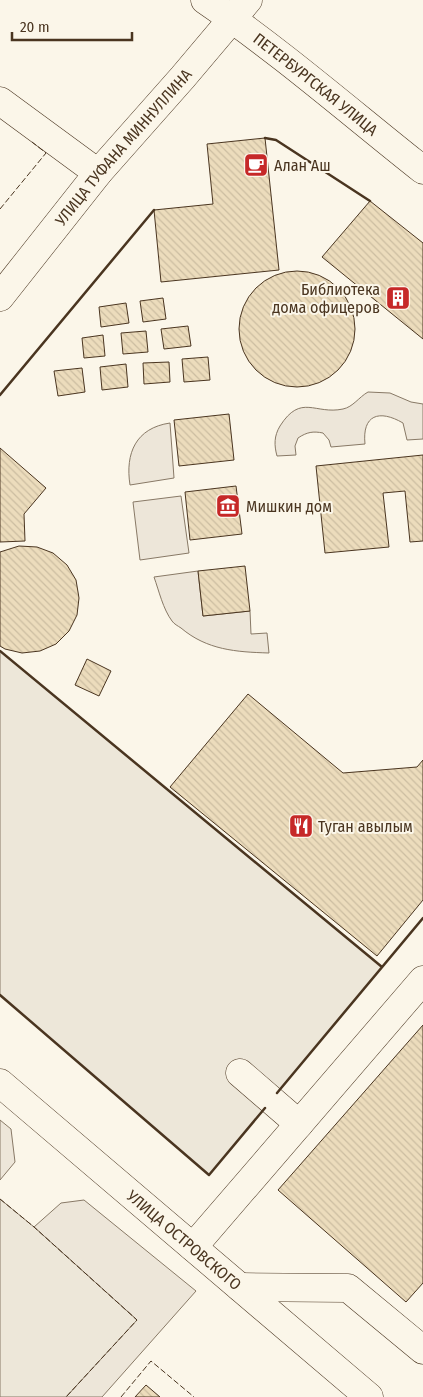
<svg xmlns="http://www.w3.org/2000/svg" width="423" height="1397" viewBox="0 0 423 1397" font-family="'Fira Sans Condensed',sans-serif">
<style>
.grass{fill:#ede6d9;stroke:#887966}
.parking{fill:#ede7d9;stroke:#887966}
.building{fill:url(#building-back-hatch);stroke:#4a3520}
.lines{fill:none;stroke-linecap:round;stroke-linejoin:round}
.minor-casing{stroke:#4a3520;stroke-width:29}
.minor{stroke:#fbf6e9;stroke-width:28}
.fence{stroke:#4a3520;stroke-width:1;stroke-dasharray:6 2.5;stroke-linecap:butt}
.wall{stroke:#4a3520;stroke-width:2.5}
.labels{text-anchor:middle;stroke-width:4;stroke-linejoin:round;paint-order:stroke}
.street-label{font-size:16px;fill:#4a3520;stroke:#fbf6e9}
.poi-label{font-size:16px;fill:#4a3520;stroke:#fbf6e9;text-anchor:start}
</style>
<defs>
<pattern id="building-back-hatch" width="6" height="6" patternUnits="userSpaceOnUse" patternTransform="scale(1.25)"><rect width="6" height="6" fill="#ecdcbc"/><path d="M-1 5l2 2M0 0l6 6M5-1l2 2" fill="none" stroke="#ccbda1"/></pattern>
</defs>
<rect width="100%" height="100%" fill="#fbf6e9"/>
<!-- grass -->
<path class="grass" d="M 368,392 L 390,393 L 411,402 L 423,404 L 423,439 L 407,440 L 403,423 C 379,409 362,415 365,444 L 331,447 L 329,440 L 323,433 C 313,431 307,432 298,438 L 295,446 L 296,455 L 277,456 C 274,445 274,436 280,426 C 301,393 315,415 343,409 C 353,407 359,397 368,392 Z
M 170,423 L 174,478 L 130,485 C 125,453 136,428 170,423 Z
M 181,496 L 189,553 L 140,560 L 133,502 Z
M 198,571 L 203,616 L 250,611 L 251,634 L 267,633 L 269,653 C 236,652 207,650 181,628 C 178,626 174,624 172,621 C 163,609 159,591 154,577 Z
M 0,1120 L 11,1129 L 15,1162 L 0,1180 Z
M 84,1200 L 196,1291 L 102,1397 L 66,1397 L 136,1319 L 34,1227 L 61,1203 Z"/>
<!-- parking -->
<path class="parking" d="M 0,651 L 382,967 L 209,1175 L 0,995 Z
M 0,1199 L 34,1227 L 137,1320 L 66,1397 L 0,1397 Z"/>
<!-- building -->
<path class="building" d="M 265,138 L 279,270 L 161,282 L 154,210 L 213,204 L 207,144 Z
M 370,201 L 423,243 L 423,339 L 322,257 Z
M239 329a58 58 0 1 1 116 0a58 58 0 1 1-116 0Z
M 163,298 L 166,319 L 143,322 L 140,301 Z
M 126,303 L 129,323 L 101,327 L 99,307 Z
M 188,326 L 191,346 L 164,349 L 161,329 Z
M 146,331 L 148,352 L 123,354 L 121,333 Z
M 103,335 L 105,356 L 84,358 L 82,338 Z
M 208,357 L 210,380 L 184,382 L 182,359 Z
M 169,362 L 170,382 L 144,384 L 143,363 Z
M 126,364 L 128,387 L 102,390 L 100,367 Z
M 82,368 L 85,392 L 58,396 L 54,371 Z
M 229,414 L 234,460 L 179,466 L 174,420 Z
M 0,448 L 46,488 L 24,514 L 25,541 L 0,542 Z
M 423,455 L 423,541 L 410,542 L 405,491 L 383,493 L 389,547 L 325,553 L 316,466 Z
M 236,486 L 242,534 L 190,540 L 185,492 Z
M 19,546 L 37,547 L 53,553 L 67,565 L 76,580 L 79,598 L 77,615 L 69,631 L 56,644 L 40,651 L 22,653 L 5,649 L 0,646 L 0,552 Z
M 245,566 L 250,611 L 203,616 L 198,571 Z
M 87,659 L 111,671 L 99,696 L 75,685 Z
M 248,694 L 343,773 L 417,767 L 423,760 L 423,900 L 377,956 L 170,787 Z
M 423,1025 L 423,1283 L 406,1302 L 278,1190 Z
M 146,1385 L 160,1397 L 135,1397 Z"/>
<g class="lines">
<defs>
<g id="minor">
<path id="s1" d="M 205,0 C 281,52 351,113 423,170"/>
<path d="M 0,101 L 98,173"/>
<path id="s2" d="M 0,297 L 98,173 L 183,77 L 248,0"/>
<path d="M 240,1073 L 299,1124"/>
<path id="s3" d="M 0,1083 L 369,1397"/>
<path d="M 193,1247 L 423,980"/>
<path d="M 240,1287 L 348,1288 L 423,1350"/>
</g>
</defs>
<!-- minor casing -->
<use href="#minor" class="minor-casing"/>
<!-- minor -->
<use href="#minor" class="minor"/>
<!-- fence -->
<path class="fence" d="M 0,209 L 46,153 L 32,142
M 0,1199 L 34,1227 L 137,1320 L 66,1397
M 121,1397 L 151,1361 L 194,1397"/>
<!-- wall -->
<path class="wall" d="M 265,138 L 276,140 L 370,201
M 0,395 L 154,210
M 0,651 L 382,967
M 0,995 L 209,1175 L 265,1108
M 277,1093 L 423,918"/>
</g>
<!-- icons -->
<defs>
<symbol id="cafe-square" viewBox="-11 -11 22 22"><rect x="-9" y="-9" width="18" height="18" rx="4" fill="#c62828" stroke="#fbf6e9"/><path d="M-5.5-4.5H6V0H3Q3 3.5 0 3.5H-2.5Q-5.5 3.5-5.5 0ZM3-3.2v2h1.7v-2ZM-6 4.5H4V6H-6Z" fill="#fff"/></symbol>
<symbol id="building-square" viewBox="-11 -11 22 22"><rect x="-9" y="-9" width="18" height="18" rx="4" fill="#c62828" stroke="#fbf6e9"/><path d="M-4-6H4V6H1V3H-1V6H-4ZM-2.5-4.3h1.7v1.8h-1.7ZM.8-4.3h1.7v1.8H.8ZM-2.5-1h1.7V.8h-1.7ZM.8-1h1.7V.8H.8Z" fill="#fff"/></symbol>
<symbol id="museum-square" viewBox="-11 -11 22 22"><rect x="-9" y="-9" width="18" height="18" rx="4" fill="#c62828" stroke="#fbf6e9"/><path d="M0-6L6-3V-2H-6V-3ZM-5-1h2V3h-2ZM-1-1h2V3h-2ZM3-1h2V3H3ZM-6 4H6V6H-6Z" fill="#fff"/></symbol>
<symbol id="restaurant-square" viewBox="-11 -11 22 22"><rect x="-9" y="-9" width="18" height="18" rx="4" fill="#c62828" stroke="#fbf6e9"/><path d="M-5-6h1v4h1v-4h1v4h1v-4h1v5L-1.5 .5V6h-2V.5L-5-1ZM5-6V6H3V1.5H1.5Q1.5-4 5-6Z" fill="#fff"/></symbol>
</defs>
<g fill-rule="evenodd">
<use href="#cafe-square" x="242" y="151" width="28" height="28"/>
<use href="#building-square" x="384" y="284" width="28" height="28"/>
<use href="#museum-square" x="214" y="492" width="28" height="28"/>
<use href="#restaurant-square" x="287" y="812" width="28" height="28"/>
</g>
<g class="labels">
<!-- street labels -->
<g class="street-label">
<text dy="6" stroke="none"><textPath href="#s1" startOffset="139">ПЕТЕРБУРГСКАЯ УЛИЦА</textPath></text>
<text dy="6" stroke="none"><textPath href="#s2" startOffset="194">УЛИЦА ТУФАНА МИННУЛЛИНА</textPath></text>
<text dy="6" stroke="none"><textPath href="#s3" startOffset="242">УЛИЦА ОСТРОВСКОГО</textPath></text>
</g>
<!-- poi labels -->
<g class="poi-label">
<text x="274" y="171">Алан Аш</text>
<text x="380" y="295" text-anchor="end">Библиотека<tspan x="380" dy="18">дома офицеров</tspan></text>
<text x="246" y="512">Мишкин дом</text>
<text x="318" y="832">Туган авылым</text>
</g>
</g>
<!-- scale -->
<path d="M12 32v8h120v-8" fill="none" stroke="#4a3520" stroke-width="2.5"/>
<text x="20" y="32" font-size="15" fill="#4a3520" stroke="#fbf6e9" stroke-width="4" paint-order="stroke">20 m</text>
</svg>
